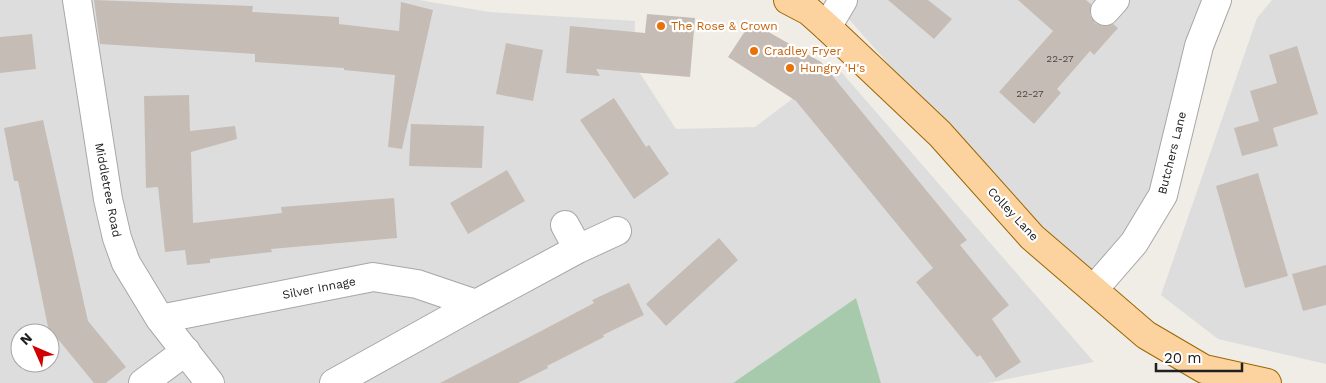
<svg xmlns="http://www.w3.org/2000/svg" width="1326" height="383" viewBox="0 0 1326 383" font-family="'Work Sans',sans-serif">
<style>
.residential{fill:#dedddd;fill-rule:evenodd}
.cemetery{fill:#a7caac}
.building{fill:#c5bdb5}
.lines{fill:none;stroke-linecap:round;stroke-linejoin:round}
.minor-casing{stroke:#a7a7a7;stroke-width:30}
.major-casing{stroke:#9c6600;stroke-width:30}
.minor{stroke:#fff;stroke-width:28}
.major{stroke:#fcd39f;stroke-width:28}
.food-dot{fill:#e8710a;stroke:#fff;stroke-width:2}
.labels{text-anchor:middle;stroke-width:4.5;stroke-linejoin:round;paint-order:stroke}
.number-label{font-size:10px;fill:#494745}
.food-label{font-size:12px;fill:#c56008;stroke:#fff;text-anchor:start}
.street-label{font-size:12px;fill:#202020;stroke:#fff}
</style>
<rect width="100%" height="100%" fill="#f0ede6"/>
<!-- residential -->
<path class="residential" d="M 0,0 L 419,0 L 489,12 L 635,21 L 634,64 L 676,129 L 755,127 L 836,66 L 1094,362 L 987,383 L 881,383 L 856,298 L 733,383 L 0,383 ZM 20,333 L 50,333 L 50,363 L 20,363 Z
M 832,0 L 1204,0 L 1158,193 L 1095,277 L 1036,231 Z
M 1272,0 L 1326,0 L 1326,364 L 1218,339 L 1161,295 L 1257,18 Z"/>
<!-- cemetery -->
<path class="cemetery" d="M 856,298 L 881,383 L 733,383 Z"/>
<!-- building -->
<path class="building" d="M 94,0 L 253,6 L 252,12 L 339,17 L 339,24 L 399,31 L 401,2 L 433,10 L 402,149 L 388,147 L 395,75 L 344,70 L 344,68 L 255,62 L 255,54 L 100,44 Z
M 888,0 L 928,0 L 952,19 L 934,39 Z
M 1018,0 L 1086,0 L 1091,4 L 1090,15 L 1095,23 L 1102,26 L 1113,24 L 1118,28 L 1094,55 L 1090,51 L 1057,89 L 1061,93 L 1034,124 L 999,92 L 1053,31 Z
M 647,14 L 695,18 L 690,77 L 596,69 L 600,76 L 566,73 L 570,26 L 645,33 Z
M 751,22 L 821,62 L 967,240 L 960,245 L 1009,305 L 992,319 L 1021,362 L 996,378 L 980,355 L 977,357 L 916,282 L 933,268 L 796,101 L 728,57 Z
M 32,34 L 36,69 L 0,73 L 0,37 Z
M 506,43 L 543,50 L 533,101 L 496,94 Z
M 1297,46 L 1318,114 L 1273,128 L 1278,146 L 1242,156 L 1234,128 L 1259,121 L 1250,91 L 1277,83 L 1269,55 Z
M 189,95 L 190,131 L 235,126 L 237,139 L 191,152 L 193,223 L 282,213 L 281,207 L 394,198 L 397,238 L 271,249 L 272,252 L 210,259 L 210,263 L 187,265 L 185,250 L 165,252 L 158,187 L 146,188 L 144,96 Z
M 614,98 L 646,147 L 649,145 L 669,174 L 634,199 L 580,120 Z
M 43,120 L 88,321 L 126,367 L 106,383 L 94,383 L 48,327 L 18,181 L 14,181 L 4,128 Z
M 411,124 L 484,126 L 482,168 L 409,166 Z
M 507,170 L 525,201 L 468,234 L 450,203 Z
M 1258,173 L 1288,276 L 1245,288 L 1216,186 Z
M 719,238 L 738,260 L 666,326 L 646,304 Z
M 1326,265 L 1326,305 L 1303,311 L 1292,274 Z
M 629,283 L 644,315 L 603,335 L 604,337 L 547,366 L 548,368 L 518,383 L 440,383 L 541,331 L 594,303 L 592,300 Z"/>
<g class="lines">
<defs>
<path id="minor" d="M 77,0 L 108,199 L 117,238 L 126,263 L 160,319 L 210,383
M 1105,11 L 1115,0
M 827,27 L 843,0
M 565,225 L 578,249
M 1094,289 L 1134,243 L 1163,195 L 1199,46 L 1217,0
M 160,319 L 373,277 L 417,284 L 476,304 L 578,249 L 617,231
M 143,383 L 186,351
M 334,383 L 476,304"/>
<path id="major" d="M 788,0 L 809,11 L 827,27 L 940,134 L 1032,237 L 1146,335 L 1204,369 L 1267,383"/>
</defs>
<!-- minor casing -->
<use href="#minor" class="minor-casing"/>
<!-- major casing -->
<use href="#major" class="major-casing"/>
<!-- minor -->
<use href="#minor" class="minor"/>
<!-- major -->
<use href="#major" class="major"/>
</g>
<!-- markers -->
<g class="food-dot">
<circle cx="661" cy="26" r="5"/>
<circle cx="754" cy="51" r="5"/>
<circle cx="790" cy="68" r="5"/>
</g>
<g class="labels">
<!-- number labels -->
<g class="number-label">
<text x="1060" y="62">22-27</text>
<text x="1030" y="97">22-27</text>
</g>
<!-- food labels -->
<g class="food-label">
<text x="671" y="30">The Rose &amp; Crown</text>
<text x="764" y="55">Cradley Fryer</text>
<text x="800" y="72">Hungry 'H's</text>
</g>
<!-- street labels -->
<g class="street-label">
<text transform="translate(1172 153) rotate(-76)" y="4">Butchers Lane</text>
<text transform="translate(108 190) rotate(79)" y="4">Middletree Road</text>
<text transform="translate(1013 214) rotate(47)" y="4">Colley Lane</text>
<text transform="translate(319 288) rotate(-11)" y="4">Silver Innage</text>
</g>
</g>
<!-- north arrow -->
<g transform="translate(35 348) rotate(315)"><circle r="24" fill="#ffffff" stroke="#a6a6a6"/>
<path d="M0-4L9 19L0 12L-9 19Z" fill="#d00003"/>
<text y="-8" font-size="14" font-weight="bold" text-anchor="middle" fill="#202020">N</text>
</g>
<!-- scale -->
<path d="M1156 363v8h86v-8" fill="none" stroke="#202020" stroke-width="2.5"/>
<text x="1164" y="363" font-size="15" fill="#202020" stroke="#ffffff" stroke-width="4" paint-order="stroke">20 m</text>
</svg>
